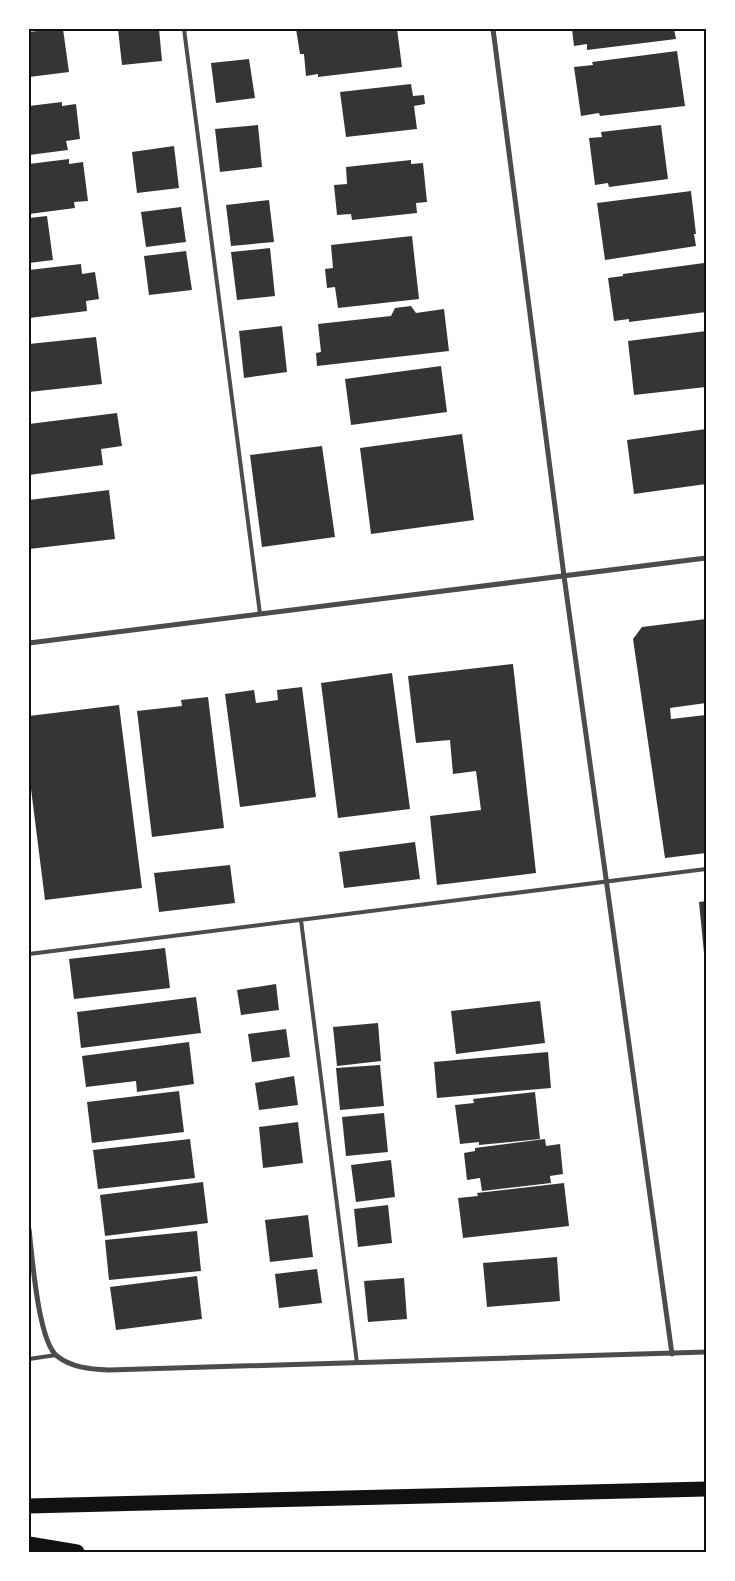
<svg xmlns="http://www.w3.org/2000/svg" width="735" height="1581" viewBox="0 0 735 1581" font-family="'Source Sans 3',sans-serif">
<style>
.building{fill:#353535}
.lines{fill:none;stroke-linecap:round;stroke-linejoin:round}
.service{stroke:#4c4c4c;stroke-width:4}
.minor{stroke:#4c4c4c;stroke-width:5}
.motorway{stroke:#111;stroke-width:15}
.neatline{fill:none;stroke:#111;stroke-width:2}
</style>
<rect width="100%" height="100%" fill="#fff"/>
<!-- building -->
<path class="building" d="M 55,29 L 63,29 L 69,72 L 29,77 L 29,32 Z
M 118,29 L 159,29 L 162,61 L 122,65 Z
M 296,29 L 397,29 L 402,67 L 318,77 L 318,74 L 306,76 L 304,54 L 300,54 Z
M 572,29 L 674,29 L 676,39 L 587,50 L 587,44 L 574,46 Z
M 677,51 L 685,106 L 600,116 L 599,113 L 581,116 L 574,67 L 593,65 L 592,62 Z
M 249,59 L 255,98 L 216,103 L 211,63 Z
M 411,84 L 413,96 L 424,95 L 425,104 L 414,106 L 417,129 L 346,137 L 340,92 Z
M 62,102 L 62,106 L 76,104 L 80,139 L 66,141 L 68,150 L 29,155 L 29,106 Z
M 258,125 L 262,167 L 220,172 L 215,129 Z
M 661,125 L 668,179 L 609,187 L 608,183 L 595,185 L 589,138 L 602,137 L 601,132 Z
M 174,146 L 179,188 L 137,193 L 132,152 Z
M 69,159 L 69,164 L 83,162 L 88,201 L 74,202 L 75,208 L 29,214 L 29,164 Z
M 411,160 L 411,164 L 423,163 L 427,202 L 416,203 L 417,213 L 352,220 L 351,214 L 337,215 L 334,185 L 347,184 L 346,167 Z
M 691,191 L 696,234 L 694,234 L 696,246 L 605,260 L 597,203 Z
M 269,200 L 274,242 L 231,246 L 226,205 Z
M 181,207 L 186,242 L 146,247 L 141,212 Z
M 47,216 L 53,260 L 29,263 L 29,218 Z
M 412,236 L 419,299 L 338,308 L 335,287 L 327,288 L 325,269 L 333,268 L 331,245 Z
M 270,248 L 275,296 L 237,300 L 231,252 Z
M 186,251 L 192,290 L 149,295 L 144,256 Z
M 704,263 L 706,283 L 706,312 L 629,322 L 629,319 L 614,321 L 608,278 L 623,276 L 623,274 Z
M 81,264 L 82,274 L 95,272 L 99,299 L 86,301 L 87,311 L 29,318 L 29,270 Z
M 411,306 L 416,313 L 444,309 L 449,351 L 317,366 L 316,353 L 321,352 L 318,324 L 391,316 L 395,308 Z
M 282,326 L 287,372 L 244,378 L 239,331 Z
M 706,331 L 706,387 L 634,395 L 628,341 Z
M 96,337 L 102,384 L 29,392 L 29,344 Z
M 441,366 L 447,412 L 351,425 L 345,379 Z
M 117,413 L 122,446 L 101,449 L 103,465 L 29,475 L 29,424 Z
M 706,429 L 706,484 L 634,494 L 627,440 Z
M 462,434 L 474,520 L 371,534 L 360,448 Z
M 322,446 L 335,537 L 262,547 L 250,455 Z
M 109,490 L 115,539 L 29,549 L 29,500 Z
M 706,619 L 706,703 L 670,708 L 671,719 L 706,715 L 706,853 L 665,858 L 633,639 L 642,627 Z
M 513,664 L 536,873 L 437,885 L 430,816 L 481,810 L 476,771 L 453,774 L 450,740 L 416,743 L 408,676 Z
M 392,673 L 410,809 L 338,818 L 321,683 Z
M 302,687 L 316,797 L 240,807 L 225,694 L 254,690 L 256,703 L 278,700 L 277,690 Z
M 208,697 L 224,828 L 152,837 L 137,711 L 182,706 L 181,700 Z
M 119,705 L 142,888 L 45,900 L 29,773 L 29,716 Z
M 415,842 L 420,879 L 344,888 L 339,852 Z
M 230,865 L 235,903 L 159,912 L 154,873 Z
M 706,901 L 706,953 L 704,953 L 699,902 Z
M 165,948 L 170,988 L 74,999 L 69,959 Z
M 276,984 L 279,1010 L 241,1015 L 237,990 Z
M 196,997 L 201,1033 L 81,1048 L 77,1012 Z
M 540,1001 L 545,1043 L 456,1054 L 451,1011 Z
M 378,1023 L 381,1061 L 337,1066 L 333,1027 Z
M 286,1029 L 290,1057 L 252,1062 L 248,1034 Z
M 189,1042 L 194,1084 L 137,1092 L 136,1081 L 86,1087 L 82,1056 Z
M 548,1052 L 551,1088 L 437,1098 L 434,1062 Z
M 380,1065 L 384,1106 L 340,1110 L 336,1068 Z
M 294,1076 L 298,1105 L 259,1110 L 255,1083 Z
M 179,1091 L 184,1132 L 92,1143 L 87,1102 Z
M 535,1092 L 540,1139 L 479,1145 L 479,1142 L 460,1144 L 455,1105 L 474,1103 L 473,1099 Z
M 384,1113 L 388,1152 L 346,1156 L 342,1117 Z
M 298,1122 L 303,1163 L 263,1168 L 259,1127 Z
M 190,1139 L 195,1178 L 98,1189 L 93,1150 Z
M 545,1139 L 546,1146 L 560,1144 L 563,1174 L 550,1176 L 551,1183 L 482,1191 L 480,1178 L 467,1180 L 464,1153 L 475,1151 L 475,1148 Z
M 391,1160 L 395,1197 L 356,1202 L 351,1165 Z
M 203,1182 L 208,1223 L 105,1236 L 100,1195 Z
M 564,1183 L 569,1226 L 463,1238 L 458,1198 L 478,1196 L 477,1193 Z
M 388,1205 L 392,1243 L 358,1247 L 354,1209 Z
M 308,1215 L 313,1257 L 270,1262 L 265,1220 Z
M 197,1231 L 201,1271 L 109,1280 L 105,1240 Z
M 557,1257 L 560,1301 L 487,1307 L 483,1263 Z
M 317,1269 L 322,1303 L 279,1308 L 275,1274 Z
M 197,1276 L 202,1319 L 116,1330 L 110,1287 Z
M 404,1278 L 407,1319 L 368,1322 L 364,1281 Z"/>
<g class="lines">
<!-- service -->
<path class="service" d="M 184,29 L 260,614
M 301,920 L 357,1363
M 29,954 L 706,869
M 29,1359 L 56,1355"/>
<!-- minor -->
<path class="minor" d="M 493,29 L 564,576 L 672,1354
M 29,643 L 706,558
M 29,1229 C 32,1255 38,1341 57,1356 C 72,1368 91,1369 109,1370 L 706,1352"/>
<!-- motorway -->
<path class="motorway" d="M 29,1506 L 706,1489
M 29,1544 L 77,1552"/>
</g>
<!-- border -->
<rect width="735" height="1581" fill="none" stroke="#ffffff" stroke-width="60"/>
<rect x="30" y="30" width="675" height="1521" class="neatline"/>
</svg>
